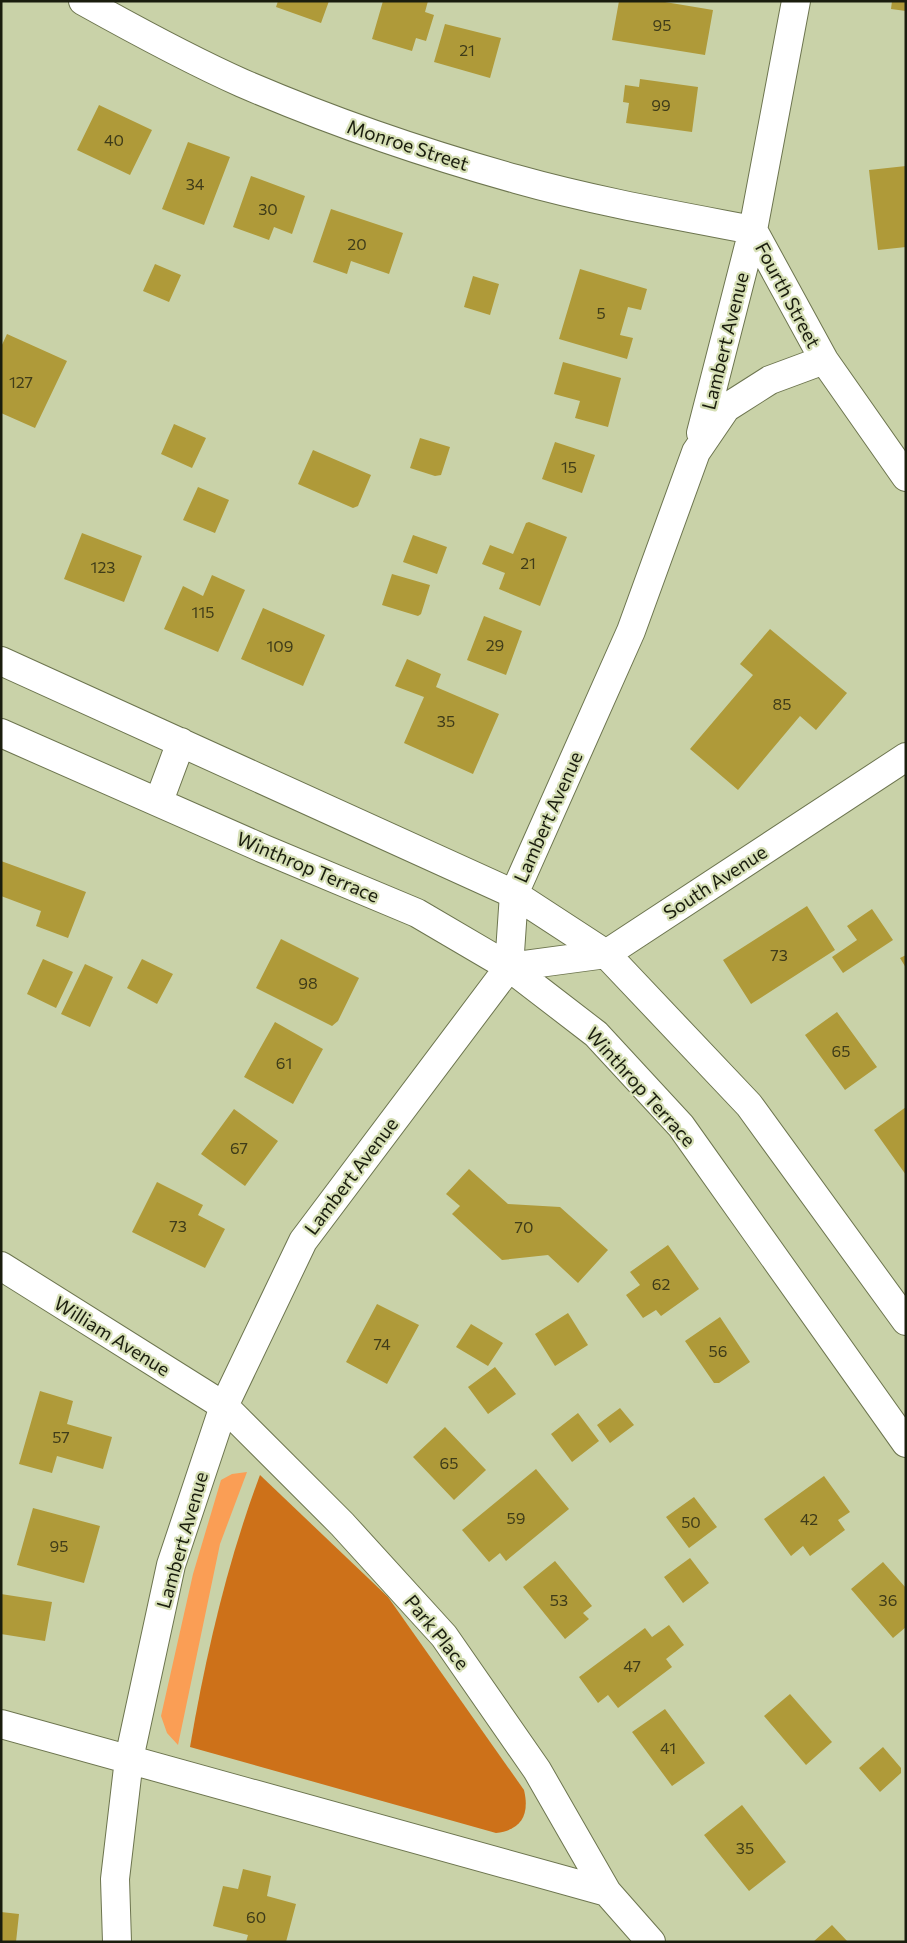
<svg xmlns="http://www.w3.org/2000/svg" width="907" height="1943" viewBox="0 0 907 1943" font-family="Commissioner,sans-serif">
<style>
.green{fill:#fa9e55}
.forest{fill:#cd7119}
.building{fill:#af9a39}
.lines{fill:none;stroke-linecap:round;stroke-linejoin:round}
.minor-casing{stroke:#6d754f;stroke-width:30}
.minor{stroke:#fff;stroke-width:28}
.labels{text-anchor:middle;stroke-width:4.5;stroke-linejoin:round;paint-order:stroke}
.number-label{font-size:16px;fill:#3f3c19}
.street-label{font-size:19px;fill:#1a1d0e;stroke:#d6dfb5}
</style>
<rect width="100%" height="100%" fill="#c9d2a8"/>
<!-- green -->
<path class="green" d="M 247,1472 L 220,1544 L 178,1745 L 167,1733 L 161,1716 L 193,1574 L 221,1480 L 232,1474 Z"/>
<!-- forest -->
<path class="forest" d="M 260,1475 L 388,1597 L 524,1790 C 530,1815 521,1830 496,1833 L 190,1747 C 206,1654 227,1563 260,1475 Z"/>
<!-- building -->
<path class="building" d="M 278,1 L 329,1 L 321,23 L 276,7 Z
M 383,1 L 428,1 L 425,12 L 434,15 L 426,41 L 416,38 L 412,51 L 372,39 Z
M 619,1 L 659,1 L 713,10 L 705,55 L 612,40 Z
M 892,1 L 906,1 L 906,11 L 891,9 Z
M 445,24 L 501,38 L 490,78 L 434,62 Z
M 640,79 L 698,87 L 692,132 L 626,123 L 629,103 L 623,102 L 625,85 L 639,87 Z
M 99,105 L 152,130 L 130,175 L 77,150 Z
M 188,142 L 230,157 L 204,225 L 162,209 Z
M 906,166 L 906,247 L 878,250 L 869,170 Z
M 251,176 L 305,196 L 292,234 L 274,227 L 269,240 L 233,227 Z
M 331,209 L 403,233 L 389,274 L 351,261 L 347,274 L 313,262 Z
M 155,264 L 181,275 L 169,302 L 143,291 Z
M 580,269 L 647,289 L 641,310 L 628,307 L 620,335 L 633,338 L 627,359 L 559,339 Z
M 473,276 L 499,284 L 490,315 L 464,307 Z
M 7,334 L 67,361 L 35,428 L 1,413 L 1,347 Z
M 563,362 L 621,378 L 608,427 L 575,418 L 580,401 L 554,394 Z
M 174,424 L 206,438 L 192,468 L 161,454 Z
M 420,438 L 450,447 L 441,475 L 435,476 L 410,468 Z
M 555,442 L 595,455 L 582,493 L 542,479 Z
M 313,450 L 371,475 L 358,506 L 353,508 L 298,484 Z
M 198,487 L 229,500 L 215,533 L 183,520 Z
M 529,522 L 567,537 L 540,606 L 499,589 L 505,573 L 482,564 L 490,545 L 513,554 L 526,523 Z
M 82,533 L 142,556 L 124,602 L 64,579 Z
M 413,535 L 447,547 L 437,574 L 403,562 Z
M 392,574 L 430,585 L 421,614 L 418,616 L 382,605 Z
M 212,575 L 245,590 L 218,652 L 164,629 L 183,586 L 203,596 Z
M 263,608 L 325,635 L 303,686 L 241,659 Z
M 484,616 L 522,631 L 506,675 L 467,660 Z
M 770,629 L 847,693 L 816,730 L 800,716 L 738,790 L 690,749 L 753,675 L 740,664 Z
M 407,659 L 441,674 L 436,687 L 499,714 L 473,774 L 404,743 L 424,697 L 395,686 Z
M 1,861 L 86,892 L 68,938 L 36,926 L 41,911 L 1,896 Z
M 807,906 L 835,950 L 751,1004 L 723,960 Z
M 872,909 L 893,940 L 843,973 L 832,957 L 857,940 L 847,926 Z
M 281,939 L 359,978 L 338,1021 L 332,1026 L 256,988 Z
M 906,955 L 906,968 L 900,958 Z
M 43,959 L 73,972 L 56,1008 L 27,994 Z
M 142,959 L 173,974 L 157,1004 L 127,988 Z
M 85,964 L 113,977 L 90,1027 L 61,1014 Z
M 837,1012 L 877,1067 L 845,1090 L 805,1035 Z
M 275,1022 L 323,1049 L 293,1104 L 244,1077 Z
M 906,1107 L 906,1175 L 874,1130 Z
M 234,1109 L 278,1141 L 245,1186 L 201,1154 Z
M 469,1169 L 508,1204 L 560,1207 L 608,1250 L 578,1283 L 548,1255 L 502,1260 L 452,1214 L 460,1206 L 446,1194 Z
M 157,1182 L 203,1205 L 198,1215 L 225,1229 L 205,1268 L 132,1232 Z
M 668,1245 L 699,1289 L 661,1316 L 656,1310 L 643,1318 L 626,1295 L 640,1285 L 630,1272 Z
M 377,1304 L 419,1325 L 387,1384 L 346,1362 Z
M 568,1313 L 588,1345 L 555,1366 L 535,1334 Z
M 720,1317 L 750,1362 L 719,1383 L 714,1383 L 685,1341 Z
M 471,1324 L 503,1343 L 488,1366 L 456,1347 Z
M 495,1367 L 516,1394 L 488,1414 L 468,1387 Z
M 40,1391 L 73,1401 L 67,1424 L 112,1437 L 103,1469 L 57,1456 L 52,1473 L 19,1464 Z
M 620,1408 L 634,1425 L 610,1443 L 597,1425 Z
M 578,1413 L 599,1441 L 572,1462 L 551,1434 Z
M 445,1427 L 486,1470 L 454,1500 L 413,1457 Z
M 536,1469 L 569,1509 L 506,1561 L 500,1553 L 489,1562 L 462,1530 Z
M 824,1476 L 850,1512 L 838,1520 L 845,1530 L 810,1556 L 803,1546 L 791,1556 L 764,1519 Z
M 694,1497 L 717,1527 L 689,1548 L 666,1517 Z
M 33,1508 L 100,1526 L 84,1583 L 17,1565 Z
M 690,1558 L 709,1583 L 683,1603 L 664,1577 Z
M 555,1561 L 592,1606 L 583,1613 L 589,1619 L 565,1639 L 523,1587 Z
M 883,1562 L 906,1588 L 906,1627 L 893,1638 L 851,1589 Z
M 1,1594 L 52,1602 L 45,1641 L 1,1634 Z
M 669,1625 L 684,1645 L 666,1659 L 672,1667 L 618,1708 L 608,1695 L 598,1703 L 579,1677 L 645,1628 L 652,1637 Z
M 790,1694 L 832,1742 L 806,1765 L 764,1716 Z
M 665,1709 L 705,1763 L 672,1786 L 632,1732 Z
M 883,1747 L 901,1768 L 901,1773 L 880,1792 L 859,1768 Z
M 742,1805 L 786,1862 L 749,1891 L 704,1835 Z
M 243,1869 L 271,1876 L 267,1896 L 296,1904 L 286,1942 L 246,1942 L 248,1935 L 213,1926 L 223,1886 L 238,1889 Z
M 1,1912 L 19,1914 L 16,1942 L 1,1942 Z
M 832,1925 L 848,1942 L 813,1942 Z"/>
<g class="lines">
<defs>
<path id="minor" d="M 83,1 C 135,30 188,59 242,83 C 330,121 423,153 516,179 C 594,201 674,215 753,230 L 701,433
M 796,1 L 753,230 L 824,360 L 906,477
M 1,661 L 514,894 L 606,954 L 749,1105 L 906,1321
M 1,733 L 264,849 L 417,913 L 509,967 L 596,1034 L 681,1126 L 906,1443
M 159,801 L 181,742
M 509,967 L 606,954 L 906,757
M 1,1266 L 224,1406 L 342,1524 L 444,1636 L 537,1770 L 607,1892 L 651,1942
M 1,1724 L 607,1892
M 117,1942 L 115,1879 L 129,1759 L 171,1565 L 224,1406 L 303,1241 L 509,967 L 514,894 L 631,631 L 696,452 L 726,408 L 770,380 L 824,360"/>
</defs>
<!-- minor casing -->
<use href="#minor" class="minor-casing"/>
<!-- minor -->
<use href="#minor" class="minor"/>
</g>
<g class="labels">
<!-- number labels -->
<g class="number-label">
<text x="662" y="31">95</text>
<text x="467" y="56">21</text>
<text x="661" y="111">99</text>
<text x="114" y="146">40</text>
<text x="195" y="190">34</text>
<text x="268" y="215">30</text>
<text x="357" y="250">20</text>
<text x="601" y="319">5</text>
<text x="21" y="388">127</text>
<text x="569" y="473">15</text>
<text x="528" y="569">21</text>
<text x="103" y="573">123</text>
<text x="203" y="618">115</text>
<text x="495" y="651">29</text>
<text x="280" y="652">109</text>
<text x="782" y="710">85</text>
<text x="446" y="727">35</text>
<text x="779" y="961">73</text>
<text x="308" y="989">98</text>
<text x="841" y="1057">65</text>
<text x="284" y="1069">61</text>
<text x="239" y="1154">67</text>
<text x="178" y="1232">73</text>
<text x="524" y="1233">70</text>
<text x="661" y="1290">62</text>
<text x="382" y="1350">74</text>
<text x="718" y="1357">56</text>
<text x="61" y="1443">57</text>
<text x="449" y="1469">65</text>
<text x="516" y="1524">59</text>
<text x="809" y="1525">42</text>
<text x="691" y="1528">50</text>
<text x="59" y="1552">95</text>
<text x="559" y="1606">53</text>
<text x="888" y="1606">36</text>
<text x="632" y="1672">47</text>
<text x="668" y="1754">41</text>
<text x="745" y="1854">35</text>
<text x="256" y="1923">60</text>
</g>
<!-- street labels -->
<g class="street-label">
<text transform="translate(408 145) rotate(18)" y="7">Monroe Street</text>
<text transform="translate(788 295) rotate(62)" y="7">Fourth Street</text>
<text transform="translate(725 341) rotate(-76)" y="7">Lambert Avenue</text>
<text transform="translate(548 817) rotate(-66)" y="7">Lambert Avenue</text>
<text transform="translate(308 867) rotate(23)" y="7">Winthrop Terrace</text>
<text transform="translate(715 882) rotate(-33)" y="7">South Avenue</text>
<text transform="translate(641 1087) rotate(48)" y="7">Winthrop Terrace</text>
<text transform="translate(351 1176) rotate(-53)" y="7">Lambert Avenue</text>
<text transform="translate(112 1336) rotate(32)" y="7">William Avenue</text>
<text transform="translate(182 1540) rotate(-74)" y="7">Lambert Avenue</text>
<text transform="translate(437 1632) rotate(51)" y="7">Park Place</text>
</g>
</g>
<!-- border -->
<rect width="907" height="1943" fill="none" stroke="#1a1d0e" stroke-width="5"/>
</svg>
